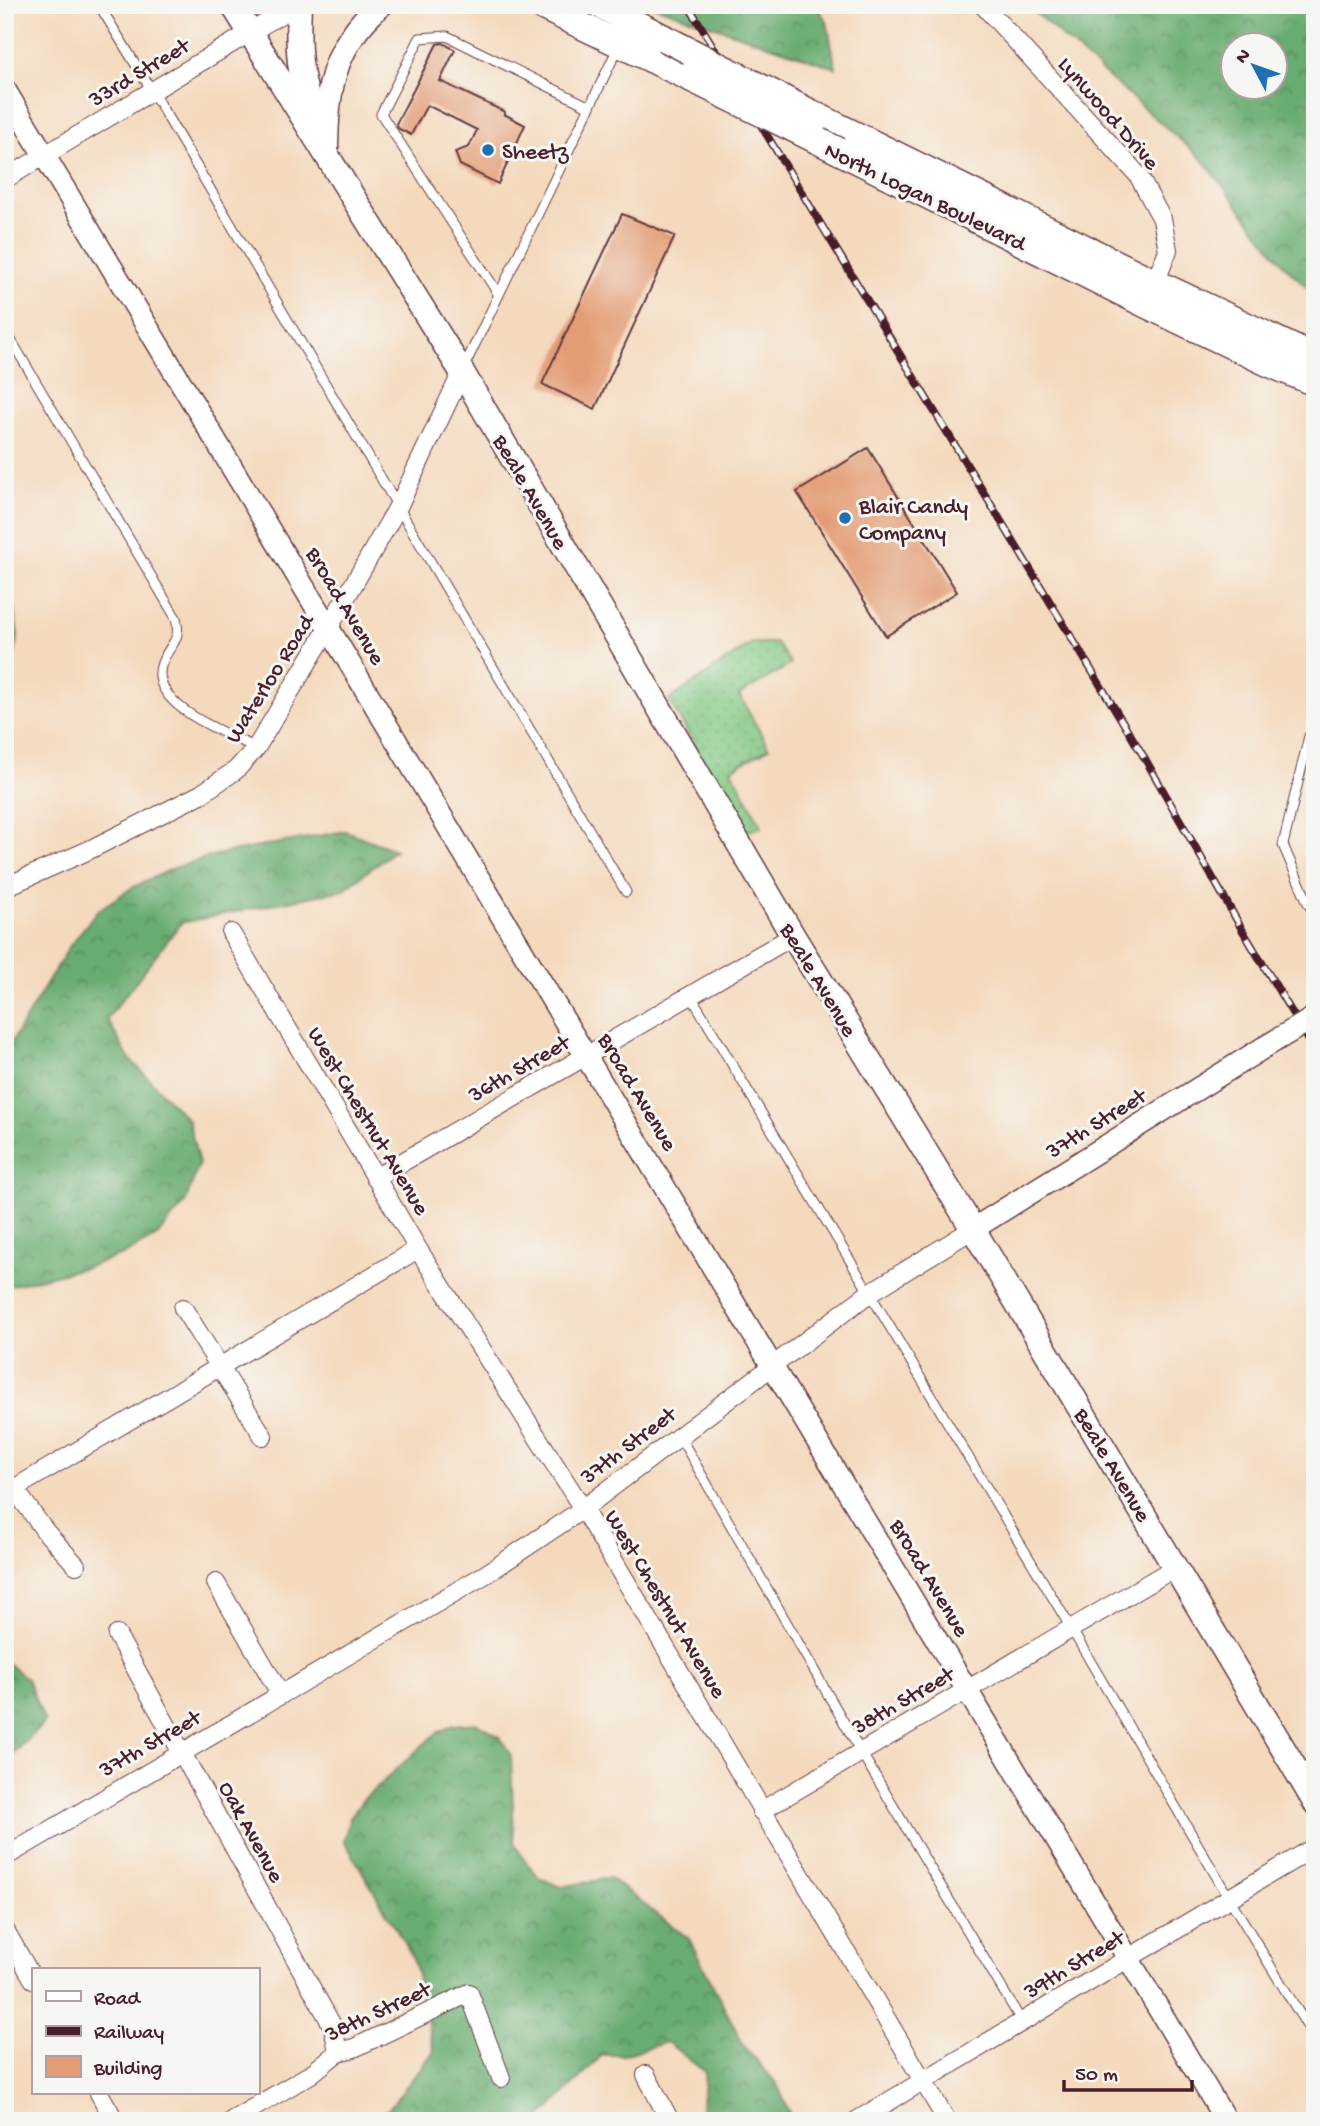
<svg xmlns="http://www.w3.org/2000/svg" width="1320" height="2126" viewBox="0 0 1320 2126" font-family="'Gochi Hand',sans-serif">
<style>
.grass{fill:url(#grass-dots);stroke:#667457;stroke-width:2}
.forest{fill:url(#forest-crowns);stroke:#5a664e;stroke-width:2;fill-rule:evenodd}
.building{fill:#e39c75}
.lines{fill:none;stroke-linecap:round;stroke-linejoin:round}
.service-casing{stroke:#643b41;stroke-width:11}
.minor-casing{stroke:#643b41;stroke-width:20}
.tertiary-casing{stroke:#643b41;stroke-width:24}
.secondary-casing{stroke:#643b41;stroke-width:27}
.primary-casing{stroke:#643b41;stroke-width:29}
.service{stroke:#fff;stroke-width:9}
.minor{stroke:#fff;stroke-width:18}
.tertiary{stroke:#fff;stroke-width:21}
.secondary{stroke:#fff;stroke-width:24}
.primary{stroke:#fff;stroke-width:26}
.rail-casing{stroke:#4a1f2b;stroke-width:8}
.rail{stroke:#f6f6f2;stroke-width:5;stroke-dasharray:16;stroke-linecap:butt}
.tertiary-bridge-casing{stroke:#643b41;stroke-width:24;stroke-linecap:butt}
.primary-bridge-casing{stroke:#643b41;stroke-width:29;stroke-linecap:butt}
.tertiary-bridge{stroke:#fff;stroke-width:21}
.primary-bridge{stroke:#fff;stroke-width:26}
.poi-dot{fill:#1f6fb2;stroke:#f6f6f2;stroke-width:2.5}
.labels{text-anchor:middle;stroke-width:6;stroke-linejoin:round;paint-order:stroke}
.street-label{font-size:23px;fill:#4a1f2b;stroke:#f6f6f2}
.poi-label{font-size:23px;fill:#4a1f2b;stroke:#f6f6f2;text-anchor:start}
</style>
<defs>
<pattern id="grass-dots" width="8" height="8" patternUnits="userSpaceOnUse" patternTransform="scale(1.75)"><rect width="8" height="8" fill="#82c883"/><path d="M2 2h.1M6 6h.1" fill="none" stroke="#72ab71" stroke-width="1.8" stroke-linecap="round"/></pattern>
<pattern id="forest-crowns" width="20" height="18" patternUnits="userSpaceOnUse" patternTransform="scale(1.75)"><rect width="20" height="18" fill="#69ac71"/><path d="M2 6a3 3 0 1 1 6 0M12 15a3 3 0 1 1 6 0" fill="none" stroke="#588b5d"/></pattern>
</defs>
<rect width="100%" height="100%" fill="#f6f6f2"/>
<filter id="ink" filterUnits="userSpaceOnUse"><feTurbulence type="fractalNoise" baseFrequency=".0143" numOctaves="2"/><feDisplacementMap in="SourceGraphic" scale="14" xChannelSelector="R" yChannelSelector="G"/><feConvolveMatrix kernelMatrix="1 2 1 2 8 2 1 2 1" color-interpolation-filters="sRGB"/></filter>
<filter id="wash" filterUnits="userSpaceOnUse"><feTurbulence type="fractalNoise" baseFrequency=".00686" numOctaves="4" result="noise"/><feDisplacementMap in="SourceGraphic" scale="28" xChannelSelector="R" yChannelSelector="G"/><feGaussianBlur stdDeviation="1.57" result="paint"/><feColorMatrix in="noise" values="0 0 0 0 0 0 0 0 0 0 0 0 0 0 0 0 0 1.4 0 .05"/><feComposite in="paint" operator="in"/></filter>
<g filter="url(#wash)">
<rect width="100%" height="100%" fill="#f4d9bc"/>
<!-- grass -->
<path class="grass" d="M 752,643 L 776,643 L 791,664 L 739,695 L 769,748 L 731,769 L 762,827 L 745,832 L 669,700 Z"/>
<!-- forest -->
<path class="forest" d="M 651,5 L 816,5 L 827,22 L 836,68 Z
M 1026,5 L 1315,5 L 1315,295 L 1284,265 L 1203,160 ZM 1232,46 L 1274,46 L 1274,88 L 1232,88 Z
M 5,577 L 11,592 L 18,635 L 5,709 Z
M 345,831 L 395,850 L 343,890 L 181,923 L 107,1019 L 128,1057 L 188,1120 L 199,1164 L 185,1203 L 157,1236 L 122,1255 L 84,1268 L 5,1287 L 5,1053 L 69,947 L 97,911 L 133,887 L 174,868 L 215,855 Z
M 8,1664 L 27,1679 L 45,1722 L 5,1762 L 5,1666 Z
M 477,1723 L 500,1737 L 511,1756 L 514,1842 L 524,1860 L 540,1878 L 561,1887 L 610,1878 L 689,1939 L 744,2046 L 777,2084 L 793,2121 L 700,2121 L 705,2072 L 667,2042 L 623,2055 L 602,2055 L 538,2121 L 379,2121 L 434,2051 L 413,1958 L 344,1840 L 350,1818 L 363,1800 L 434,1735 L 453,1725 Z"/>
<g id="blocks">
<!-- building -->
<path class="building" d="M 443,43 L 455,50 L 440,81 L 505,112 L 504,114 L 525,125 L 498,184 L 460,165 L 455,152 L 469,147 L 477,130 L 427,105 L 411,135 L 399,129 L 396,124 L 437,44 Z
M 622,214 L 675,236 L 595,409 L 542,384 Z
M 868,448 L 957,592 L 886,636 L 797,492 Z"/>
</g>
</g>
<g filter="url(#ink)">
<use href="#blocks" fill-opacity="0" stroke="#643b41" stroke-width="2"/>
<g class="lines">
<defs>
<path id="service" d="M 99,5 L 152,91 L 626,892
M 499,295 L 381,114 L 420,38 L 447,36 L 590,107
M 5,330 L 176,618 C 182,642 169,644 162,663 C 146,705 227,733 256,748
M 464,367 L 619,46
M 1315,734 L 1309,736 L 1283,845 L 1309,905 L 1315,911
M 691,996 L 1065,1618 L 1229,1898 L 1315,2039
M 680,1437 L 861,1752 L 1022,2022"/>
<path id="minor" d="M 983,5 L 1138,175 L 1162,219 L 1168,250 L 1152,291
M 5,179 L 296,5
M 5,887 L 87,851 L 201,794 L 236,770 L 256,748 L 329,627 L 399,505 L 462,372
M 231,933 L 418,1249 L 583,1509 L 947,2121
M 375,1178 L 793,936
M 183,1308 L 263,1436
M 14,1488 L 45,1531 L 76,1565
M 5,1494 L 418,1249
M 216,1583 L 281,1695
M 117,1635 L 333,2027 L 338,2052
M 761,1811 L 1176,1567
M 5,1857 L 486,1574 L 583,1509 L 868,1294 L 973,1229
M 5,1930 L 33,1979
M 646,2075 L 670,2121
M 99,2093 L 115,2121
M 231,2121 L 311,2074 L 338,2052 L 354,2048 L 469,1993 L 501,2078
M 856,2121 L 1315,1847"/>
<path id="tertiary" d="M 5,90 L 1226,2121
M 973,1229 L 1263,1048"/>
<path id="secondary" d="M 233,5 L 462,372 L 793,936 L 973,1229 L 1315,1802
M 299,5 C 297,50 299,75 313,118
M 326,154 C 326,92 331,48 380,5"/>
<path id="primary" d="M 539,5 L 686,76
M 600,5 L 664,38
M 819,117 L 1156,283 L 1315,358
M 839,151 L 1145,304 L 1268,363 L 1315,383"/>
</defs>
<!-- service casing -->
<use href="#service" class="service-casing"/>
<!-- minor casing -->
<use href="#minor" class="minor-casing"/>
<!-- tertiary casing -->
<use href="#tertiary" class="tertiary-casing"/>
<!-- secondary casing -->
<use href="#secondary" class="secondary-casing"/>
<!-- primary casing -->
<use href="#primary" class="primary-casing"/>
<!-- service -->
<use href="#service" class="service"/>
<!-- minor -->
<use href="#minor" class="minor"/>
<!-- tertiary -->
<use href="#tertiary" class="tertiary"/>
<!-- secondary -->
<use href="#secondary" class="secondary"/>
<!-- primary -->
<use href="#primary" class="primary"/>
<defs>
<path id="rail" d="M 688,5 L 1144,757 L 1243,931 L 1315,1051"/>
</defs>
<!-- rail casing -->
<use href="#rail" class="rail-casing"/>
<!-- rail -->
<use href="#rail" class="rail"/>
<defs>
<path id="tertiary-bridge" d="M 1263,1048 L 1315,1017"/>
<path id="primary-bridge" d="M 664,38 L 819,117
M 686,76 L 839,151"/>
</defs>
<!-- tertiary-bridge casing -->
<use href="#tertiary-bridge" class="tertiary-bridge-casing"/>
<!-- primary-bridge casing -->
<use href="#primary-bridge" class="primary-bridge-casing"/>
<!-- tertiary-bridge -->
<use href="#tertiary-bridge" class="tertiary-bridge"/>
<!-- primary-bridge -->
<use href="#primary-bridge" class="primary-bridge"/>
</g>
</g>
<!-- markers -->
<g class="poi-dot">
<circle cx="488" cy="150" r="7"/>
<circle cx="845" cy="518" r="7"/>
</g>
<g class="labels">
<!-- street labels -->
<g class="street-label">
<text transform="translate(138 71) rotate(-31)" y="8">33rd Street</text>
<text transform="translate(1110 112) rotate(49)" y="8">Lynwood Drive</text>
<text transform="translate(926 195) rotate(26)" y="8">North Logan Boulevard</text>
<text transform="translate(532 491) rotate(60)" y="8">Beale Avenue</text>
<text transform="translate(347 605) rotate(59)" y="8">Broad Avenue</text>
<text transform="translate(268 678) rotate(-58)" y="8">Waterloo Road</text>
<text transform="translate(820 979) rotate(59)" y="8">Beale Avenue</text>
<text transform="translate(518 1067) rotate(-30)" y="8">36th Street</text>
<text transform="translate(639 1091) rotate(59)" y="8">Broad Avenue</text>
<text transform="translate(370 1120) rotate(59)" y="8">West Chestnut Avenue</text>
<text transform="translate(1095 1122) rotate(-32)" y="8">37th Street</text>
<text transform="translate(627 1444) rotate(-37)" y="8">37th Street</text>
<text transform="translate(1114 1464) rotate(59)" y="8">Beale Avenue</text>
<text transform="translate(931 1577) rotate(59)" y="8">Broad Avenue</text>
<text transform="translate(667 1603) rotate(59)" y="8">West Chestnut Avenue</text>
<text transform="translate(902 1699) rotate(-30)" y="8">38th Street</text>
<text transform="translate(149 1742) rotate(-30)" y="8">37th Street</text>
<text transform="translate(253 1831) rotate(61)" y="8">Oak Avenue</text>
<text transform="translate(1073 1963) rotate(-31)" y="8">39th Street</text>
<text transform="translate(377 2010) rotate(-25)" y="8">38th Street</text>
</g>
<!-- poi labels -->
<g class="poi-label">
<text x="502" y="158">Sheetz</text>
<text x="859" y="513">Blair Candy<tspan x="859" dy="26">Company</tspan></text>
</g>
</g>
<!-- margin -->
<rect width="1320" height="2126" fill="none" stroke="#f6f6f2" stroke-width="28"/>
<!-- legend -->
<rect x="32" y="1968" width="228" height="126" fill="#f6f6f2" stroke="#b1a0a2" stroke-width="2"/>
<rect x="46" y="1991" width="35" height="10" fill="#ffffff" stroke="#b1a0a2" stroke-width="2"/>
<text x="94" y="2004" font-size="21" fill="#4a1f2b">Road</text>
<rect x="46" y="2026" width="35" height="10" fill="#4a1f2b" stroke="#b1a0a2" stroke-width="2"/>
<text x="94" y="2038" font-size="21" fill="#4a1f2b">Railway</text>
<rect x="46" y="2056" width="35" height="21" fill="#e39c75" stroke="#b1a0a2" stroke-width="2"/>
<text x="94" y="2074" font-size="21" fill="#4a1f2b">Building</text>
<!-- north arrow -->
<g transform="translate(1254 66) rotate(311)"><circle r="33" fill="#f6f6f2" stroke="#b1a0a2" stroke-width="2"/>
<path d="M0-5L12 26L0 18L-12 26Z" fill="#1f6fb2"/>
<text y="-10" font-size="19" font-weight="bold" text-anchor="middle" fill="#4a1f2b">N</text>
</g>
<!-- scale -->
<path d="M1064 2080v10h128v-10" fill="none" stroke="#4a1f2b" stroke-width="3.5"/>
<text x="1075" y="2080" font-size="21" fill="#4a1f2b" stroke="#f6f6f2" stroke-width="5" paint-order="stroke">50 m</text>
</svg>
